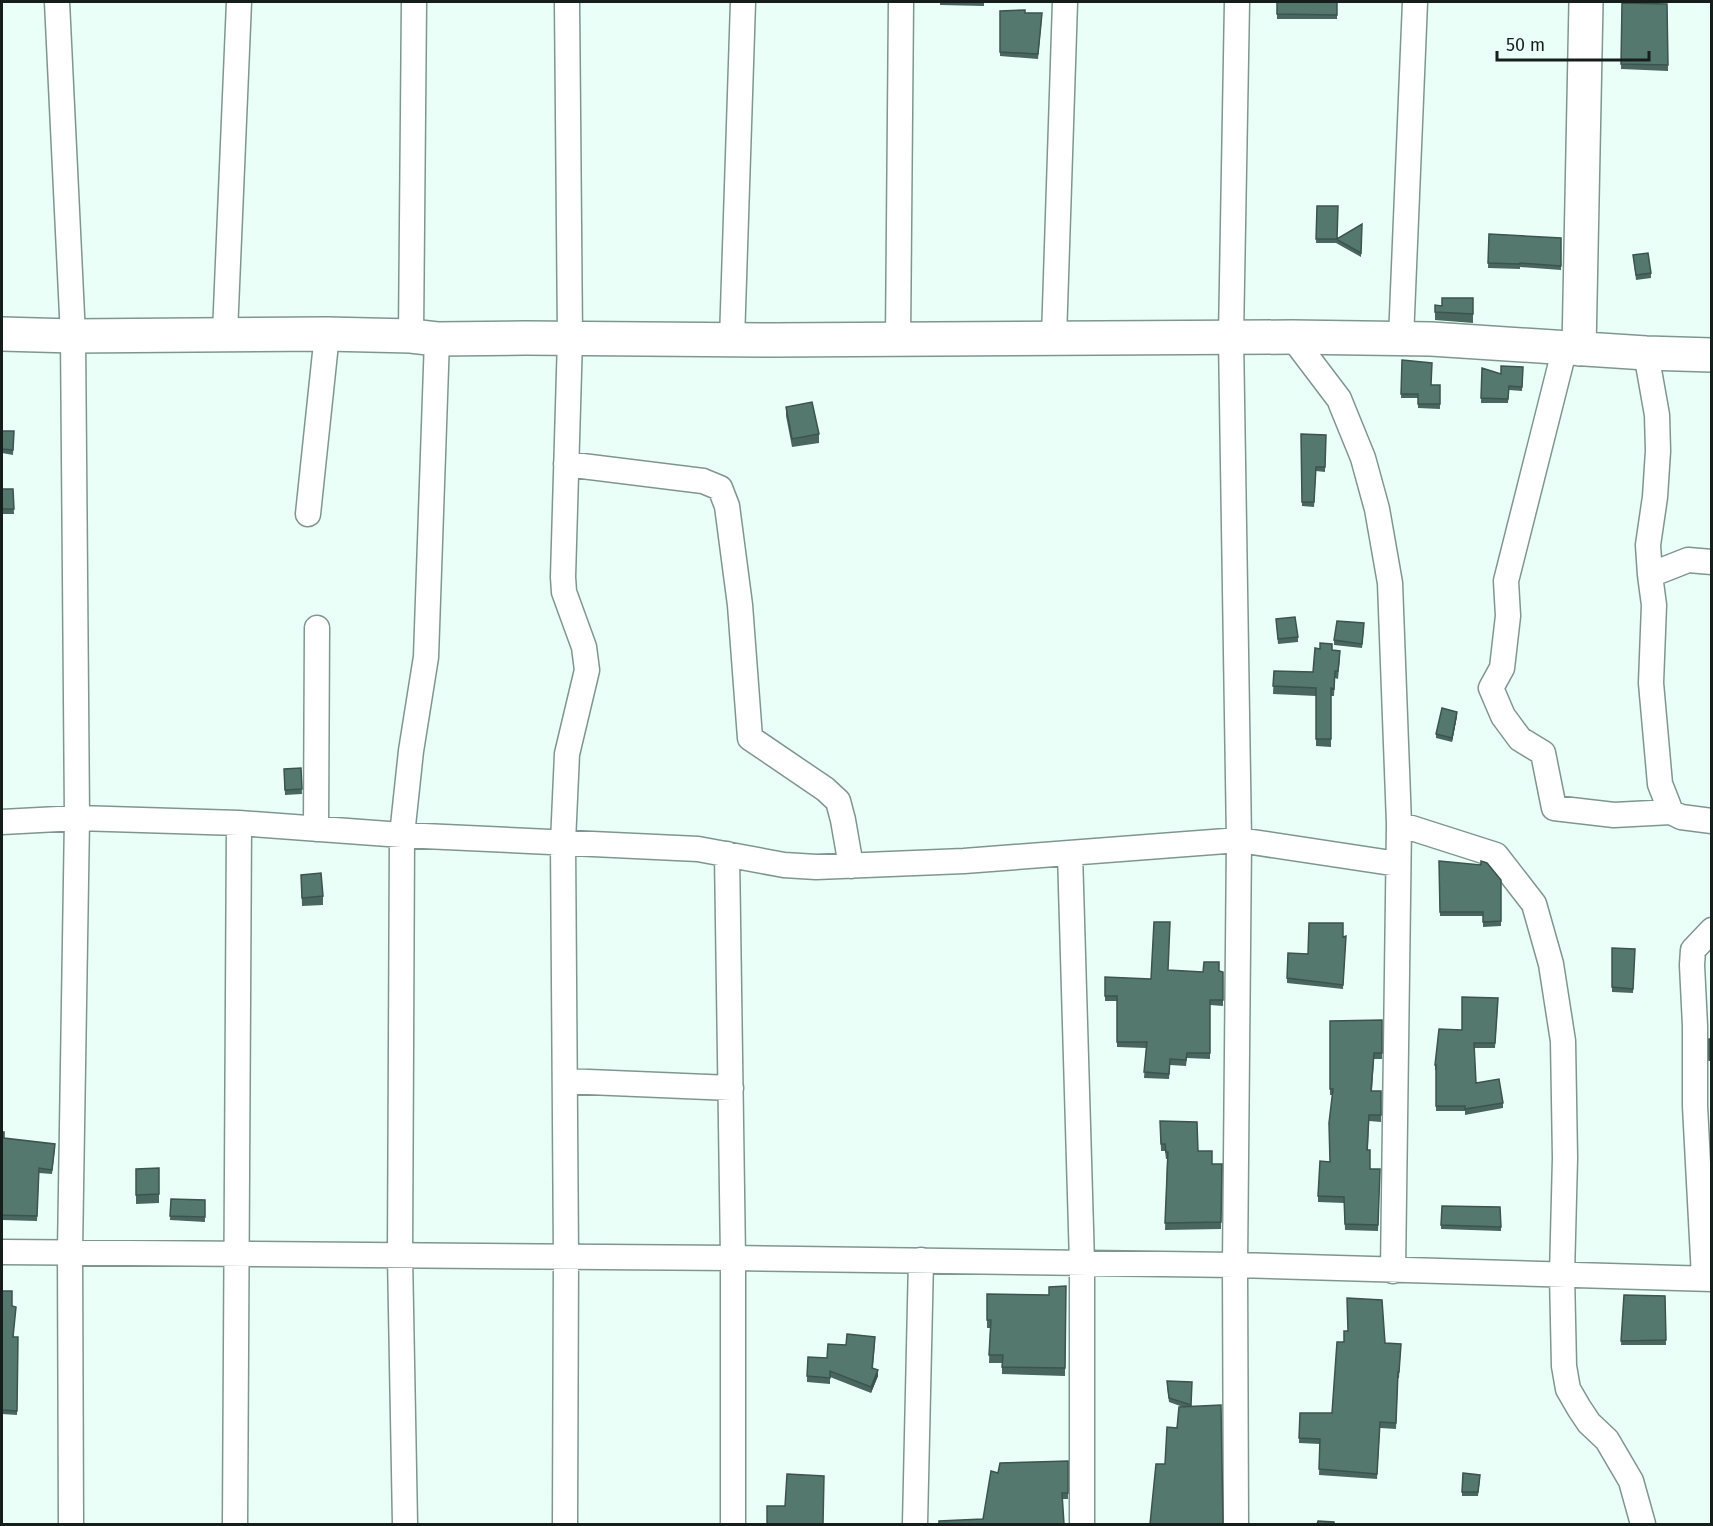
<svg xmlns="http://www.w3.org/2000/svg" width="1713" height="1526" viewBox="0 0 1713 1526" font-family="'Fira Sans',sans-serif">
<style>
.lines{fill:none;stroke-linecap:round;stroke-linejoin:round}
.minor-casing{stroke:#7f968f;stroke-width:27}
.secondary-casing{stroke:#7f968f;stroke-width:36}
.minor{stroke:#fff;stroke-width:24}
.secondary{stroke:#fff;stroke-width:33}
.wall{fill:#49675f}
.shaded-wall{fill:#3c544d}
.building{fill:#55786e;stroke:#3c544d;stroke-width:1.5}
</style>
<rect width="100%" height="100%" fill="#ebfff9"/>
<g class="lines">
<defs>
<path id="minor" d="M 57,2 L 73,336 L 77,818 L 70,1251 L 71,1524
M 225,333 L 239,2
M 411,336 L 414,2
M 1292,337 L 1339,399 L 1363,458 L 1377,509 L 1390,583 L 1399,824 L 1393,1271
M 1054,338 L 1065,2
M 898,339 L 901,2
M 1401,339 L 1415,2
M 732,340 L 743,2
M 1565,347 L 1506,581 L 1508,616 L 1502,668 L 1491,688 L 1503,716 L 1520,739 L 1543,753 L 1554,808 L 1614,815 L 1671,812 L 1681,817 L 1712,821
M 1646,353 L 1657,415 L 1658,451 L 1655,497 L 1648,545 L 1650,575 L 1654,605 L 1651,683 L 1660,784 L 1671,812
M 566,464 L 703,481 L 720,488 L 727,506 L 740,605 L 750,738 L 825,789 L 838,801 L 843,820 L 851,866
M 308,514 L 327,334
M 1650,575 L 1688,560 L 1712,562
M 2,822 L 77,818 L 239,823 L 402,835 L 698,849 L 784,865 L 816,867 L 964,861 L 1239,840 L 1398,864
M 1399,824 L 1496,855 L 1534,904 L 1551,964 L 1563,1041 L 1565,1158 L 1562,1275 L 1564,1366 L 1568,1389 L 1579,1408 L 1589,1423 L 1607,1440 L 1631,1481 L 1643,1524
M 316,829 L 317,628
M 1070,853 L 1082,1263 L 1082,1524
M 727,854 L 733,1258 L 733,1524
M 565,1081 L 731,1088
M 2,1252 L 733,1258 L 1235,1265 L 1712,1279
M 1704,1277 L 1695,1106 L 1695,1026 L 1692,965 L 1693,950 L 1712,930
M 235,1524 L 239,823
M 405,1524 L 400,1256 L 402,835 L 411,751 L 426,657 L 437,339
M 565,1524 L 566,1256 L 563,842 L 567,754 L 587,670 L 584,647 L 564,592 L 563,577 L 570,338 L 567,2
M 915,1524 L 921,1260
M 1236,1524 L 1235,1265 L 1239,840 L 1231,337 L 1237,2"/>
<path id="secondary" d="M 2,334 L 73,336 L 327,334 L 411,336 L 437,339 L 525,338 L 773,340 L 1292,337 L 1431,339 L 1646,353 L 1712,355
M 1579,349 L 1586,2"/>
</defs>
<!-- minor casing -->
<use href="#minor" class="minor-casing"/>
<!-- secondary casing -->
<use href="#secondary" class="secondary-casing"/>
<!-- minor -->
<use href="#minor" class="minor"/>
<!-- secondary -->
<use href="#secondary" class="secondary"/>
</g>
<!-- wall -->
<path class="wall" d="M 940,2 L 984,2 L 984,6 L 940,5 Z
M 1277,2 L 1337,2 L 1337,19 L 1277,19 Z
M 1622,3 L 1667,4 L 1668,71 L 1621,69 Z
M 1000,11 L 1025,13 L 1042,17 L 1038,59 L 1000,56 Z
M 1317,206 L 1337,239 L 1362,224 L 1361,257 L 1336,243 L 1316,243 Z
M 1489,234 L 1561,238 L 1561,270 L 1520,267 L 1520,269 L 1488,268 Z
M 1633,255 L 1651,273 L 1651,278 L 1636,280 Z
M 1473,298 L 1473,323 L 1435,320 L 1435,305 L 1442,306 Z
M 1402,360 L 1431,385 L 1440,385 L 1440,409 L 1418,408 L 1418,398 L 1401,398 Z
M 1523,367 L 1522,391 L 1509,390 L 1508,403 L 1481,403 L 1482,368 L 1501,374 Z
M 786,407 L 819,434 L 819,443 L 792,447 L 786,416 Z
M 2,431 L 14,431 L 13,455 L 2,453 Z
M 1301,434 L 1326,435 L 1325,472 L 1316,471 L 1314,507 L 1302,506 Z
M 2,489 L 13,489 L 14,514 L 2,514 Z
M 1276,619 L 1298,637 L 1298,642 L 1278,644 Z
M 1364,628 L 1362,648 L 1334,645 L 1334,640 Z
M 1332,650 L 1340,658 L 1338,679 L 1335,678 L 1334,696 L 1331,696 L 1331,747 L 1316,746 L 1316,696 L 1273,694 L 1274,671 L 1313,672 Z
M 1457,716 L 1452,742 L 1436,738 L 1436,734 Z
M 301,768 L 302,794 L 285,795 L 284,769 Z
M 1439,861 L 1501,880 L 1501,926 L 1483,927 L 1483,916 L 1440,916 Z
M 301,875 L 323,896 L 323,905 L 302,906 Z
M 1346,936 L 1343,989 L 1287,983 L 1287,978 L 1308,954 L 1343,937 Z
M 1612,948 L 1635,949 L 1633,993 L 1612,992 Z
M 1168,970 L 1203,972 L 1223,972 L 1223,1006 L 1210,1005 L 1210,1059 L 1187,1058 L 1186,1066 L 1170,1065 L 1169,1079 L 1144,1078 L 1146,1048 L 1117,1047 L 1117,1001 L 1105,1001 L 1105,977 L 1151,979 Z
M 1498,1004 L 1495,1048 L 1474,1048 L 1476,1083 L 1503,1103 L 1503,1108 L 1465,1115 L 1465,1111 L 1436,1111 L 1436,1070 L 1435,1070 L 1435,1065 L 1462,1030 Z
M 1382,1020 L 1382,1059 L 1374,1059 L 1372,1091 L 1381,1091 L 1381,1122 L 1369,1121 L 1368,1150 L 1370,1169 L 1380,1169 L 1378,1231 L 1345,1230 L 1344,1203 L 1318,1202 L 1318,1196 L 1330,1162 L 1332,1095 L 1330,1095 L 1330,1021 Z
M 1160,1121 L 1198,1151 L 1212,1164 L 1222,1164 L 1221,1229 L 1165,1230 L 1167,1159 L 1166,1159 L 1165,1151 L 1161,1151 Z
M 2,1132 L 4,1138 L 55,1148 L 52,1174 L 39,1173 L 37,1221 L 2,1220 Z
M 159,1168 L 159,1203 L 136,1204 L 136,1169 Z
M 171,1199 L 205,1200 L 205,1222 L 170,1220 Z
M 1441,1225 L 1501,1227 L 1501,1231 L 1441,1229 Z
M 1066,1286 L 1065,1376 L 1002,1374 L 1002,1363 L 989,1363 L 990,1328 L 987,1328 L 987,1294 L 1049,1295 Z
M 2,1291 L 14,1337 L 18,1337 L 17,1415 L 2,1414 Z
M 1624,1295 L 1665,1296 L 1666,1345 L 1621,1345 Z
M 875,1343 L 873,1368 L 878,1376 L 871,1393 L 830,1377 L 830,1384 L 807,1382 L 807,1376 L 827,1358 L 846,1345 Z
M 1385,1343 L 1401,1344 L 1399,1378 L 1398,1378 L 1396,1429 L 1380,1428 L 1377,1479 L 1319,1475 L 1320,1444 L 1299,1443 L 1300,1413 L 1332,1413 Z
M 1192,1382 L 1191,1406 L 1223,1524 L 1165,1464 L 1183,1407 L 1169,1402 L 1167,1386 Z
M 1068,1461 L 1068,1499 L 1062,1499 L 983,1519 Z
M 1480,1479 L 1478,1496 L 1462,1496 L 1462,1492 Z"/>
<!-- shaded-wall -->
<path class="shaded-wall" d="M 1457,712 L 1457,716 L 1452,742 L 1452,738 Z
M 878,1370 L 878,1376 L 871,1393 L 871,1387 Z"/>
<!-- building -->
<path class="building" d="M 1277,2 L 1337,2 L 1337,15 L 1277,14 Z
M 1622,3 L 1667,4 L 1668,65 L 1621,64 Z
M 1025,10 L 1025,13 L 1042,13 L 1038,54 L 1000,52 L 1000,11 Z
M 1317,206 L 1338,206 L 1337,239 L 1362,224 L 1361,253 L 1336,239 L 1316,239 Z
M 1489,234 L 1561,238 L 1561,266 L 1520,263 L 1520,264 L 1488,263 Z
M 1648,253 L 1651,273 L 1636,275 L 1633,255 Z
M 1442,298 L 1473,298 L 1473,314 L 1435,312 L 1435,305 L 1442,306 Z
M 1402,360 L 1432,363 L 1431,385 L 1440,385 L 1440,404 L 1418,404 L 1418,394 L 1401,394 Z
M 1501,366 L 1523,367 L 1522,387 L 1509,386 L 1508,399 L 1481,398 L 1482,368 L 1501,374 Z
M 812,402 L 819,434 L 792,439 L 786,407 Z
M 2,431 L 14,431 L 13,450 L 2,449 Z
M 1301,434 L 1326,435 L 1325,467 L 1316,467 L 1314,502 L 1302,502 Z
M 2,489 L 13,489 L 14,509 L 2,509 Z
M 1295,617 L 1298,637 L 1278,639 L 1276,619 Z
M 1337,621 L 1364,623 L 1362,644 L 1334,640 Z
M 1320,643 L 1332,644 L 1332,650 L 1340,651 L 1338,671 L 1335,671 L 1334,689 L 1331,688 L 1331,739 L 1316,739 L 1316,688 L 1273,686 L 1274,671 L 1313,672 L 1315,648 L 1320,649 Z
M 1442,708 L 1457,712 L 1452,738 L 1436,734 Z
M 301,768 L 302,789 L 285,790 L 284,769 Z
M 1439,861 L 1481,865 L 1481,861 L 1487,863 L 1501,880 L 1501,921 L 1483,922 L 1483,912 L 1440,912 Z
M 321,873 L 323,896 L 302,898 L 301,875 Z
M 1154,922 L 1170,922 L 1168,970 L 1203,972 L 1204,962 L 1219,962 L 1219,971 L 1223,972 L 1223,1000 L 1210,1000 L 1210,1053 L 1187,1053 L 1186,1060 L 1170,1059 L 1169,1074 L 1144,1072 L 1147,1042 L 1117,1042 L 1117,996 L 1105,996 L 1105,977 L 1151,979 Z
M 1309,923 L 1343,923 L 1343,937 L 1346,936 L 1343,985 L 1287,978 L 1288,953 L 1308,954 Z
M 1612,948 L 1635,949 L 1633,989 L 1612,987 Z
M 1462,997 L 1498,998 L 1495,1043 L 1474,1043 L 1476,1083 L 1499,1079 L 1503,1103 L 1465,1109 L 1465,1106 L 1436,1106 L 1436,1065 L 1435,1065 L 1439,1029 L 1462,1030 Z
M 1382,1020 L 1382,1053 L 1374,1053 L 1371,1091 L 1381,1091 L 1381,1115 L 1369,1115 L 1367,1150 L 1370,1150 L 1370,1169 L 1380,1169 L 1378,1225 L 1345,1224 L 1344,1197 L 1318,1196 L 1320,1161 L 1330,1162 L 1329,1123 L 1333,1089 L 1330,1089 L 1330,1021 Z
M 1709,1039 L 1712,1039 L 1712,1061 L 1709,1060 Z
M 1160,1121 L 1197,1122 L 1198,1151 L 1212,1151 L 1212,1164 L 1222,1164 L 1221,1222 L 1165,1223 L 1168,1152 L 1166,1152 L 1165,1144 L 1161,1144 Z
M 2,1132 L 4,1132 L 4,1138 L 55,1144 L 52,1170 L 39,1168 L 37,1216 L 2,1215 Z
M 159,1168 L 159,1194 L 136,1195 L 136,1169 Z
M 171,1199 L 205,1200 L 205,1217 L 170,1216 Z
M 1442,1206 L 1500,1207 L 1501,1227 L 1441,1225 Z
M 1066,1286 L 1065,1368 L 1002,1367 L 1003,1355 L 989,1355 L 991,1320 L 987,1320 L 987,1294 L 1049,1295 L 1049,1287 Z
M 2,1291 L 12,1291 L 12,1306 L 16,1307 L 13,1337 L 18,1337 L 17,1411 L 2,1410 Z
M 1624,1295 L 1665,1296 L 1666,1340 L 1621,1341 Z
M 1347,1298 L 1382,1300 L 1385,1343 L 1401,1344 L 1399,1372 L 1398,1372 L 1396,1423 L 1380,1422 L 1377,1474 L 1319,1469 L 1320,1439 L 1299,1438 L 1300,1413 L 1332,1413 L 1337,1342 L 1344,1342 L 1344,1331 L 1348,1331 Z
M 847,1334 L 875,1337 L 872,1368 L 878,1370 L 871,1387 L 830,1371 L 830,1378 L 807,1376 L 808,1357 L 827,1358 L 828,1344 L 846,1345 Z
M 1167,1381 L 1192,1382 L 1191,1405 L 1169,1398 Z
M 1221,1405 L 1223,1524 L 1150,1524 L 1156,1464 L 1165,1464 L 1167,1427 L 1177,1428 L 1179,1407 Z
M 1068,1461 L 1068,1493 L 1062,1493 L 1064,1524 L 939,1524 L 939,1521 L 983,1519 L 991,1471 L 998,1473 L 1000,1463 Z
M 1463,1473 L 1480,1475 L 1478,1492 L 1462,1492 Z
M 787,1474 L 824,1476 L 823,1524 L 767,1524 L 767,1506 L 785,1506 Z
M 1318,1521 L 1334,1522 L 1334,1524 L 1317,1524 Z"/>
<!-- border -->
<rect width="1713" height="1526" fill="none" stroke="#161e1c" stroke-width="6"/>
<!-- scale -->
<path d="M1497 51v9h152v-9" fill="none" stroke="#161e1c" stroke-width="3"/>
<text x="1506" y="51" font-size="18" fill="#161e1c" stroke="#ebfff9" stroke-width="4.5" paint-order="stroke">50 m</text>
</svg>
